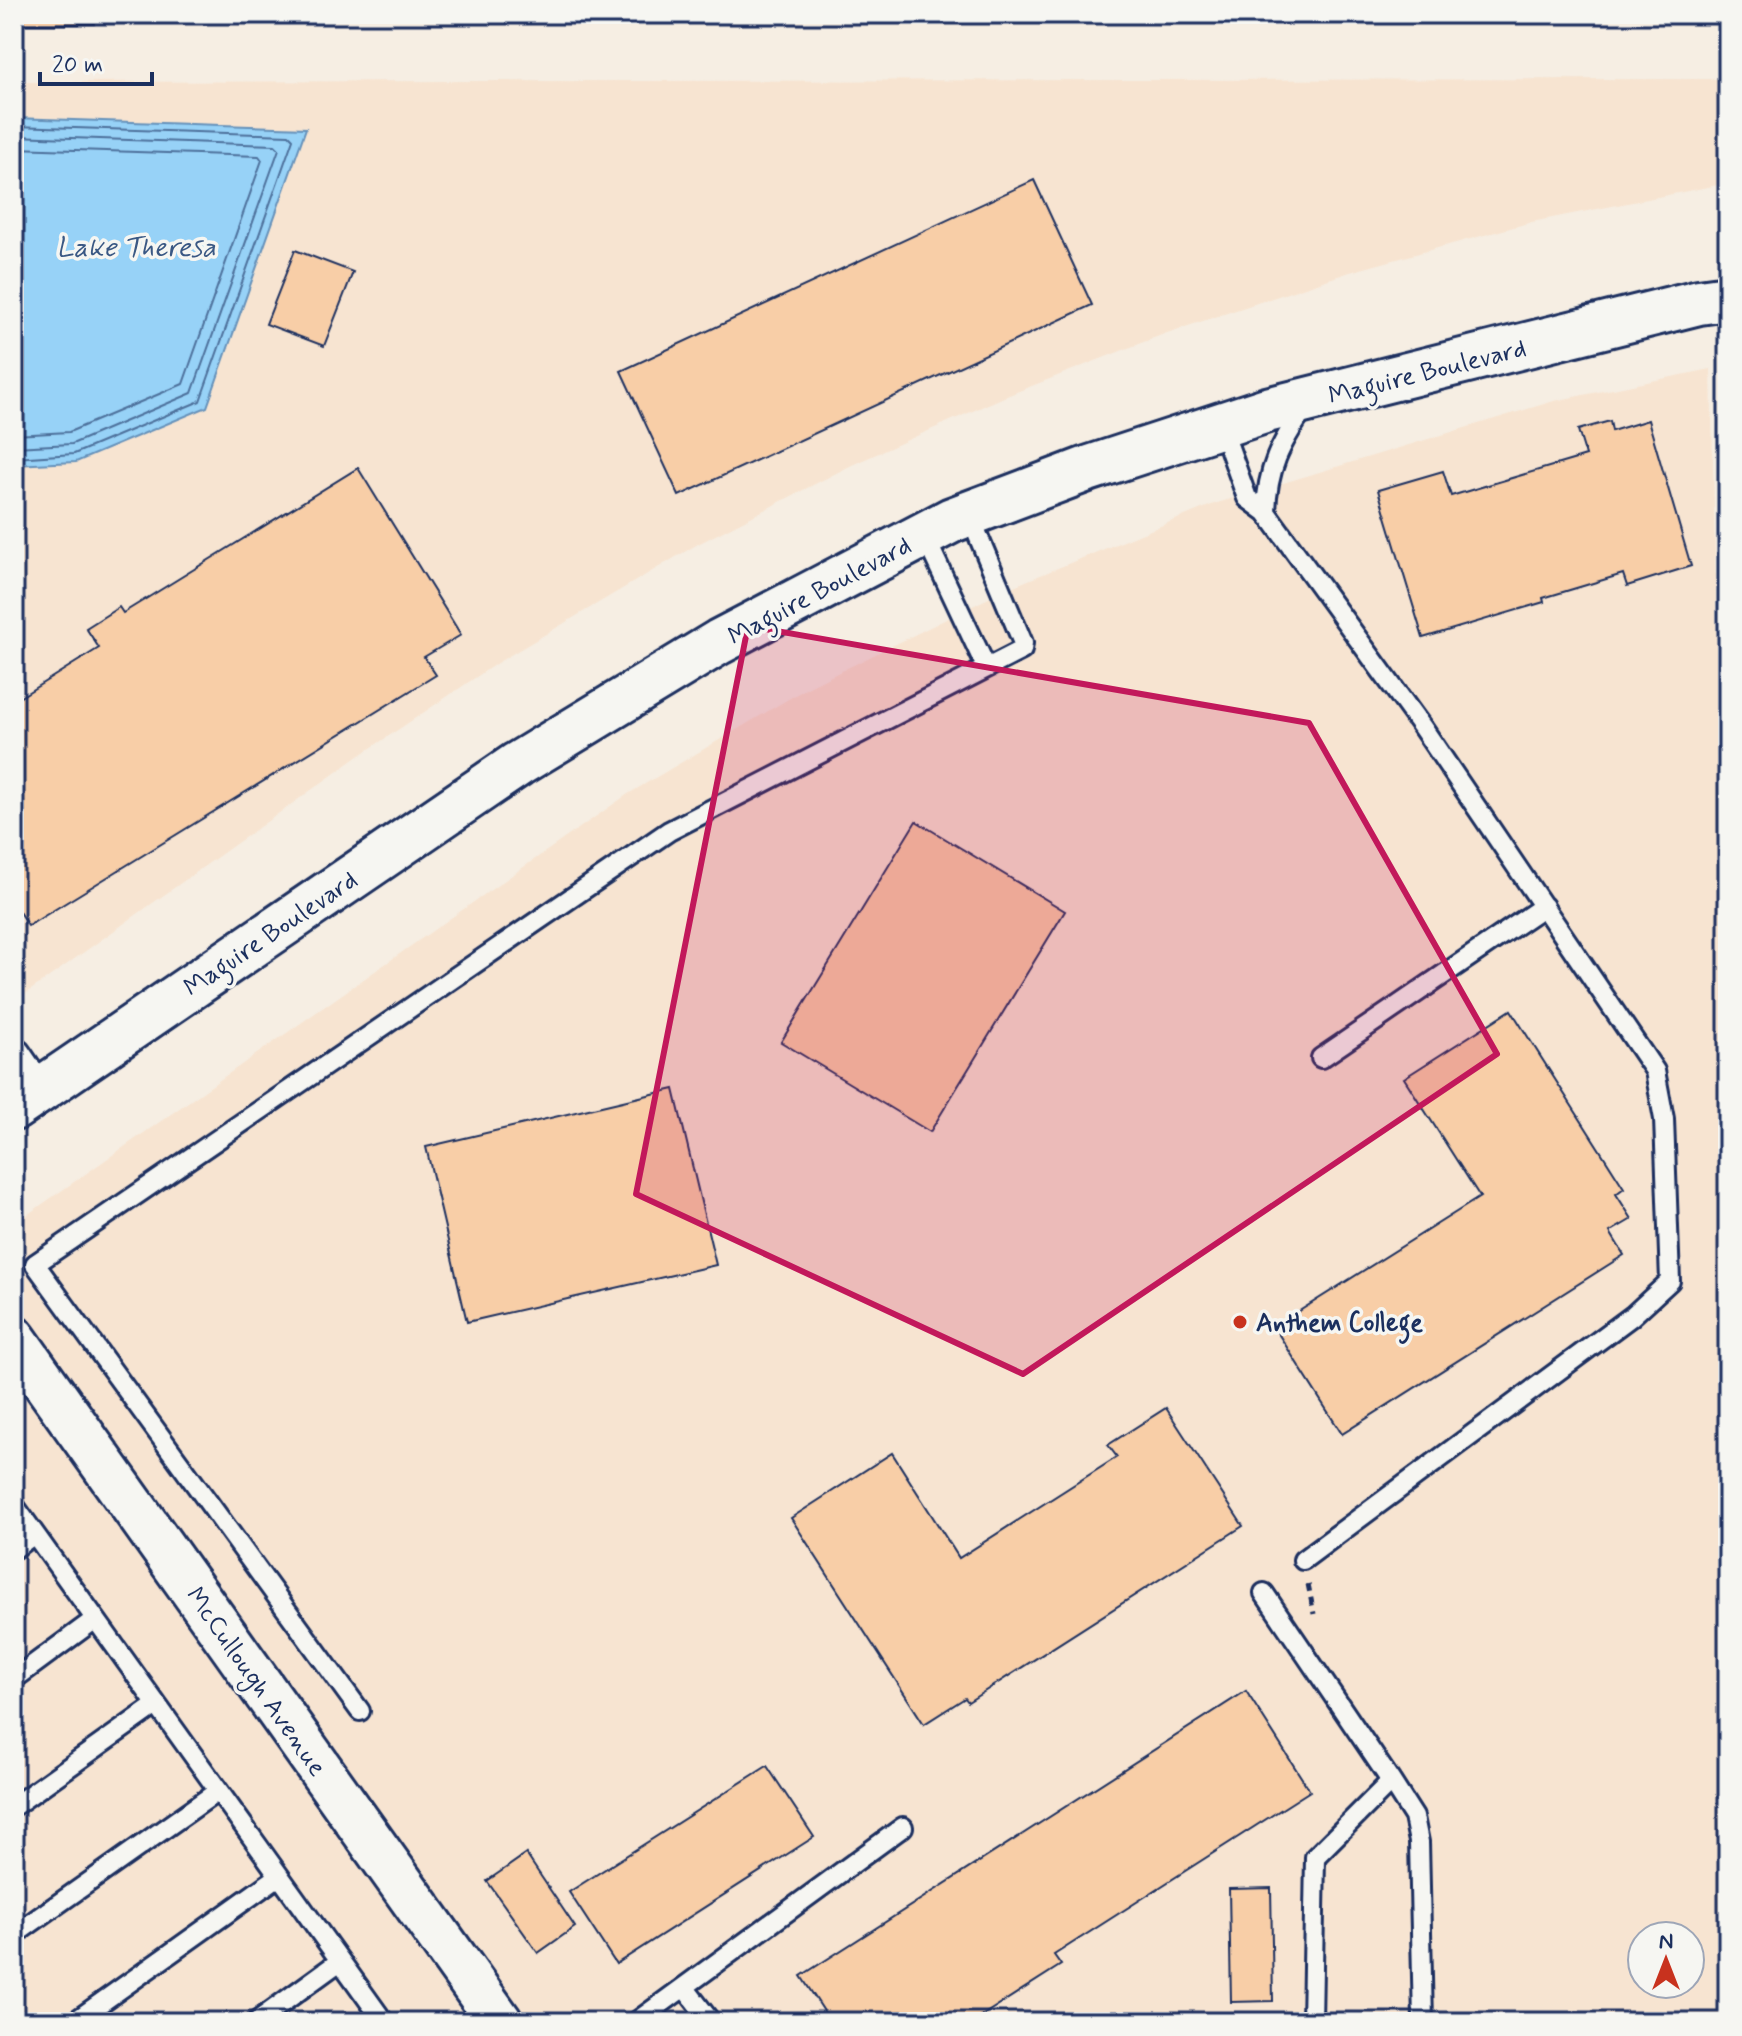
<svg xmlns="http://www.w3.org/2000/svg" width="1742" height="2036" viewBox="0 0 1742 2036" font-family="Mynerve,sans-serif">
<style>
.built{fill:#f7e4d1;fill-rule:evenodd}
.water{fill:#97d2f7;stroke:#6591ba;stroke-width:2}
.lines{fill:none;stroke-linecap:round;stroke-linejoin:round}
.shore{stroke:#4d709b;stroke-width:2}
.building{fill:#f8cea7;stroke:#1b2f5e;stroke-width:2}
.lane-casing{stroke:#1b2f5e;stroke-width:24}
.street-casing{stroke:#1b2f5e;stroke-width:40}
.secondary-casing{stroke:#1b2f5e;stroke-width:50}
.path{stroke:#1b2f5e;stroke-width:5;stroke-dasharray:8 6;stroke-linecap:butt}
.lane{stroke:#f6f6f2;stroke-width:18}
.street{stroke:#f6f6f2;stroke-width:34}
.secondary{stroke:#f6f6f2;stroke-width:44}
.marked{fill:#c2185b;fill-opacity:0.2;stroke:#c2185b;stroke-width:6;stroke-linejoin:round}
.poi-dot{fill:#c8321e;stroke:#f6f6f2;stroke-width:3}
.labels{text-anchor:middle;stroke-width:7;stroke-linejoin:round;paint-order:stroke}
.street-label{font-size:26px;fill:#1b2f5e;stroke:#f6f6f2}
.poi-label{font-size:26px;font-weight:bold;fill:#1b2f5e;stroke:#f6f6f2;text-anchor:start}
.water-label{font-size:28px;font-style:italic;fill:#3a5884;stroke:#f6f6f2}
</style>
<rect width="100%" height="100%" fill="#f6eee3"/>
<filter id="ink" filterUnits="userSpaceOnUse"><feTurbulence type="fractalNoise" baseFrequency=".0125" numOctaves="2"/><feDisplacementMap in="SourceGraphic" scale="16" xChannelSelector="R" yChannelSelector="G"/><feConvolveMatrix kernelMatrix="1 2 1 2 8 2 1 2 1" color-interpolation-filters="sRGB"/></filter>
<g filter="url(#ink)">
<!-- built -->
<path class="built" d="M 1728,79 L 1728,183 L 1532,222 L 1350,272 L 1164,334 L 1004,397 L 852,465 L 698,544 L 497,663 L 359,756 L 14,1002 L 14,82 Z
M 1711,369 L 1728,1181 L 1728,2022 L 14,2022 L 14,1224 L 628,794 L 807,688 L 1009,588 L 1214,504 L 1554,401 ZM 1642,1936 L 1690,1936 L 1690,1984 L 1642,1984 Z"/>
<!-- water -->
<path class="water" d="M 14,118 L 306,128 L 207,407 L 76,462 L 14,465 Z"/>
<g class="lines">
<!-- shore -->
<path class="shore" d="M 14,126 L 289,135 L 293,139 L 200,401 L 74,454 L 14,458
M 14,136 L 275,145 L 279,149 L 192,393 L 72,444 L 14,447
M 14,148 L 259,156 L 262,160 L 183,384 L 69,432 L 14,435"/>
</g>
<!-- building -->
<path class="building" d="M 14,14 L 94,14 L 94,24 L 14,24 Z
M 1071,14 L 1134,14 L 1134,18 L 1071,18 Z
M 1034,180 L 1092,305 L 679,496 L 621,371 Z
M 295,250 L 353,272 L 324,346 L 266,324 Z
M 1648,420 L 1691,566 L 1627,586 L 1623,574 L 1543,598 L 1544,602 L 1423,638 L 1378,490 L 1443,471 L 1451,496 L 1586,456 L 1578,430 L 1610,421 L 1612,431 Z
M 358,468 L 461,635 L 424,657 L 436,675 L 28,926 L 14,904 L 14,701 L 99,648 L 86,628 L 119,607 L 123,613 Z
M 916,821 L 1065,911 L 930,1132 L 781,1042 Z
M 1511,1010 L 1624,1188 L 1616,1194 L 1632,1219 L 1610,1232 L 1624,1255 L 1342,1434 L 1274,1327 L 1480,1197 L 1404,1078 Z
M 674,1089 L 716,1265 L 467,1322 L 426,1147 Z
M 1166,1408 L 1243,1526 L 968,1702 L 965,1698 L 924,1724 L 791,1518 L 892,1453 L 959,1558 L 1117,1457 L 1108,1445 Z
M 1246,1691 L 1310,1791 L 1054,1955 L 1061,1965 L 975,2020 L 976,2022 L 831,2022 L 801,1976 Z
M 767,1766 L 814,1837 L 616,1964 L 569,1892 Z
M 526,1854 L 575,1927 L 538,1953 L 487,1881 Z
M 1271,1888 L 1273,2001 L 1231,2002 L 1229,1889 Z"/>
<g class="lines">
<defs>
<path id="lane" d="M 1221,425 L 1247,498 L 1266,512 L 1422,727 L 1655,1071 L 1664,1119 L 1670,1281 L 1632,1316 L 1303,1560
M 1266,512 C 1267,469 1280,444 1305,408
M 924,535 L 986,667
M 1321,1058 L 1544,906
M 14,1505 L 384,2022
M 14,1549 L 34,1534
M 1264,1593 L 1391,1781 L 1315,1857 L 1312,2022
M 14,1679 L 94,1620
M 360,1711 L 35,1264 L 669,831 L 1022,650 L 1023,643 L 969,514
M 1391,1781 L 1414,1817 L 1419,1842 L 1423,2022
M 14,1806 L 156,1705
M 14,1935 L 218,1791
M 684,1987 L 711,2022
M 74,2022 L 279,1876
M 256,2022 L 340,1961
M 636,2022 L 903,1827"/>
<path id="street" d="M 14,1056 L 38,1091"/>
<path id="secondary" d="M 14,1108 L 518,764 L 719,642 L 952,520 L 1087,469 L 1267,410 L 1699,302 L 1728,298
M 14,1339 L 500,2022"/>
</defs>
<!-- lane casing -->
<use href="#lane" class="lane-casing"/>
<!-- street casing -->
<use href="#street" class="street-casing"/>
<!-- secondary casing -->
<use href="#secondary" class="secondary-casing"/>
<!-- path -->
<path class="path" d="M 1308,1584 L 1314,1614"/>
<!-- lane -->
<use href="#lane" class="lane"/>
<!-- street -->
<use href="#street" class="street"/>
<!-- secondary -->
<use href="#secondary" class="secondary"/>
</g>
</g>
<!-- marked area -->
<path class="marked" d="M 748,626 L 1309,723 L 1497,1054 L 1023,1374 L 636,1194 Z"/>
<!-- markers -->
<circle class="poi-dot" cx="1240" cy="1322" r="8"/>
<g class="labels">
<!-- street labels -->
<g class="street-label">
<text transform="translate(1427 371) rotate(-14)" y="9">Maguire Boulevard</text>
<text transform="translate(819 590) rotate(-28)" y="9">Maguire Boulevard</text>
<text transform="translate(270 933) rotate(-34)" y="9">Maguire Boulevard</text>
<text transform="translate(257 1681) rotate(55)" y="9">McCullough Avenue</text>
</g>
<!-- poi labels -->
<g class="poi-label">
<text x="1256" y="1331">Anthem College</text>
</g>
<!-- water labels -->
<g class="water-label">
<text x="136" y="256">Lake Theresa</text>
</g>
</g>
<!-- margin -->
<rect width="1742" height="2036" fill="none" stroke="#f6f6f2" stroke-width="48"/>
<rect x="24" y="24" width="1694" height="1988" fill="none" stroke="#1b2f5e" stroke-width="3" filter="url(#ink)"/>
<!-- north arrow -->
<g transform="translate(1666 1960)"><circle r="38" fill="#f6f6f2" stroke="#9ea6b7" stroke-width="2"/>
<path d="M0-6L14 30L0 20L-14 30Z" fill="#c8321e"/>
<text y="-12" font-size="22" font-weight="bold" text-anchor="middle" fill="#1b2f5e">N</text>
</g>
<!-- scale -->
<path d="M40 72v12h112v-12" fill="none" stroke="#1b2f5e" stroke-width="4"/>
<text x="52" y="72" font-size="24" fill="#1b2f5e" stroke="#f6f6f2" stroke-width="6" paint-order="stroke">20 m</text>
</svg>
